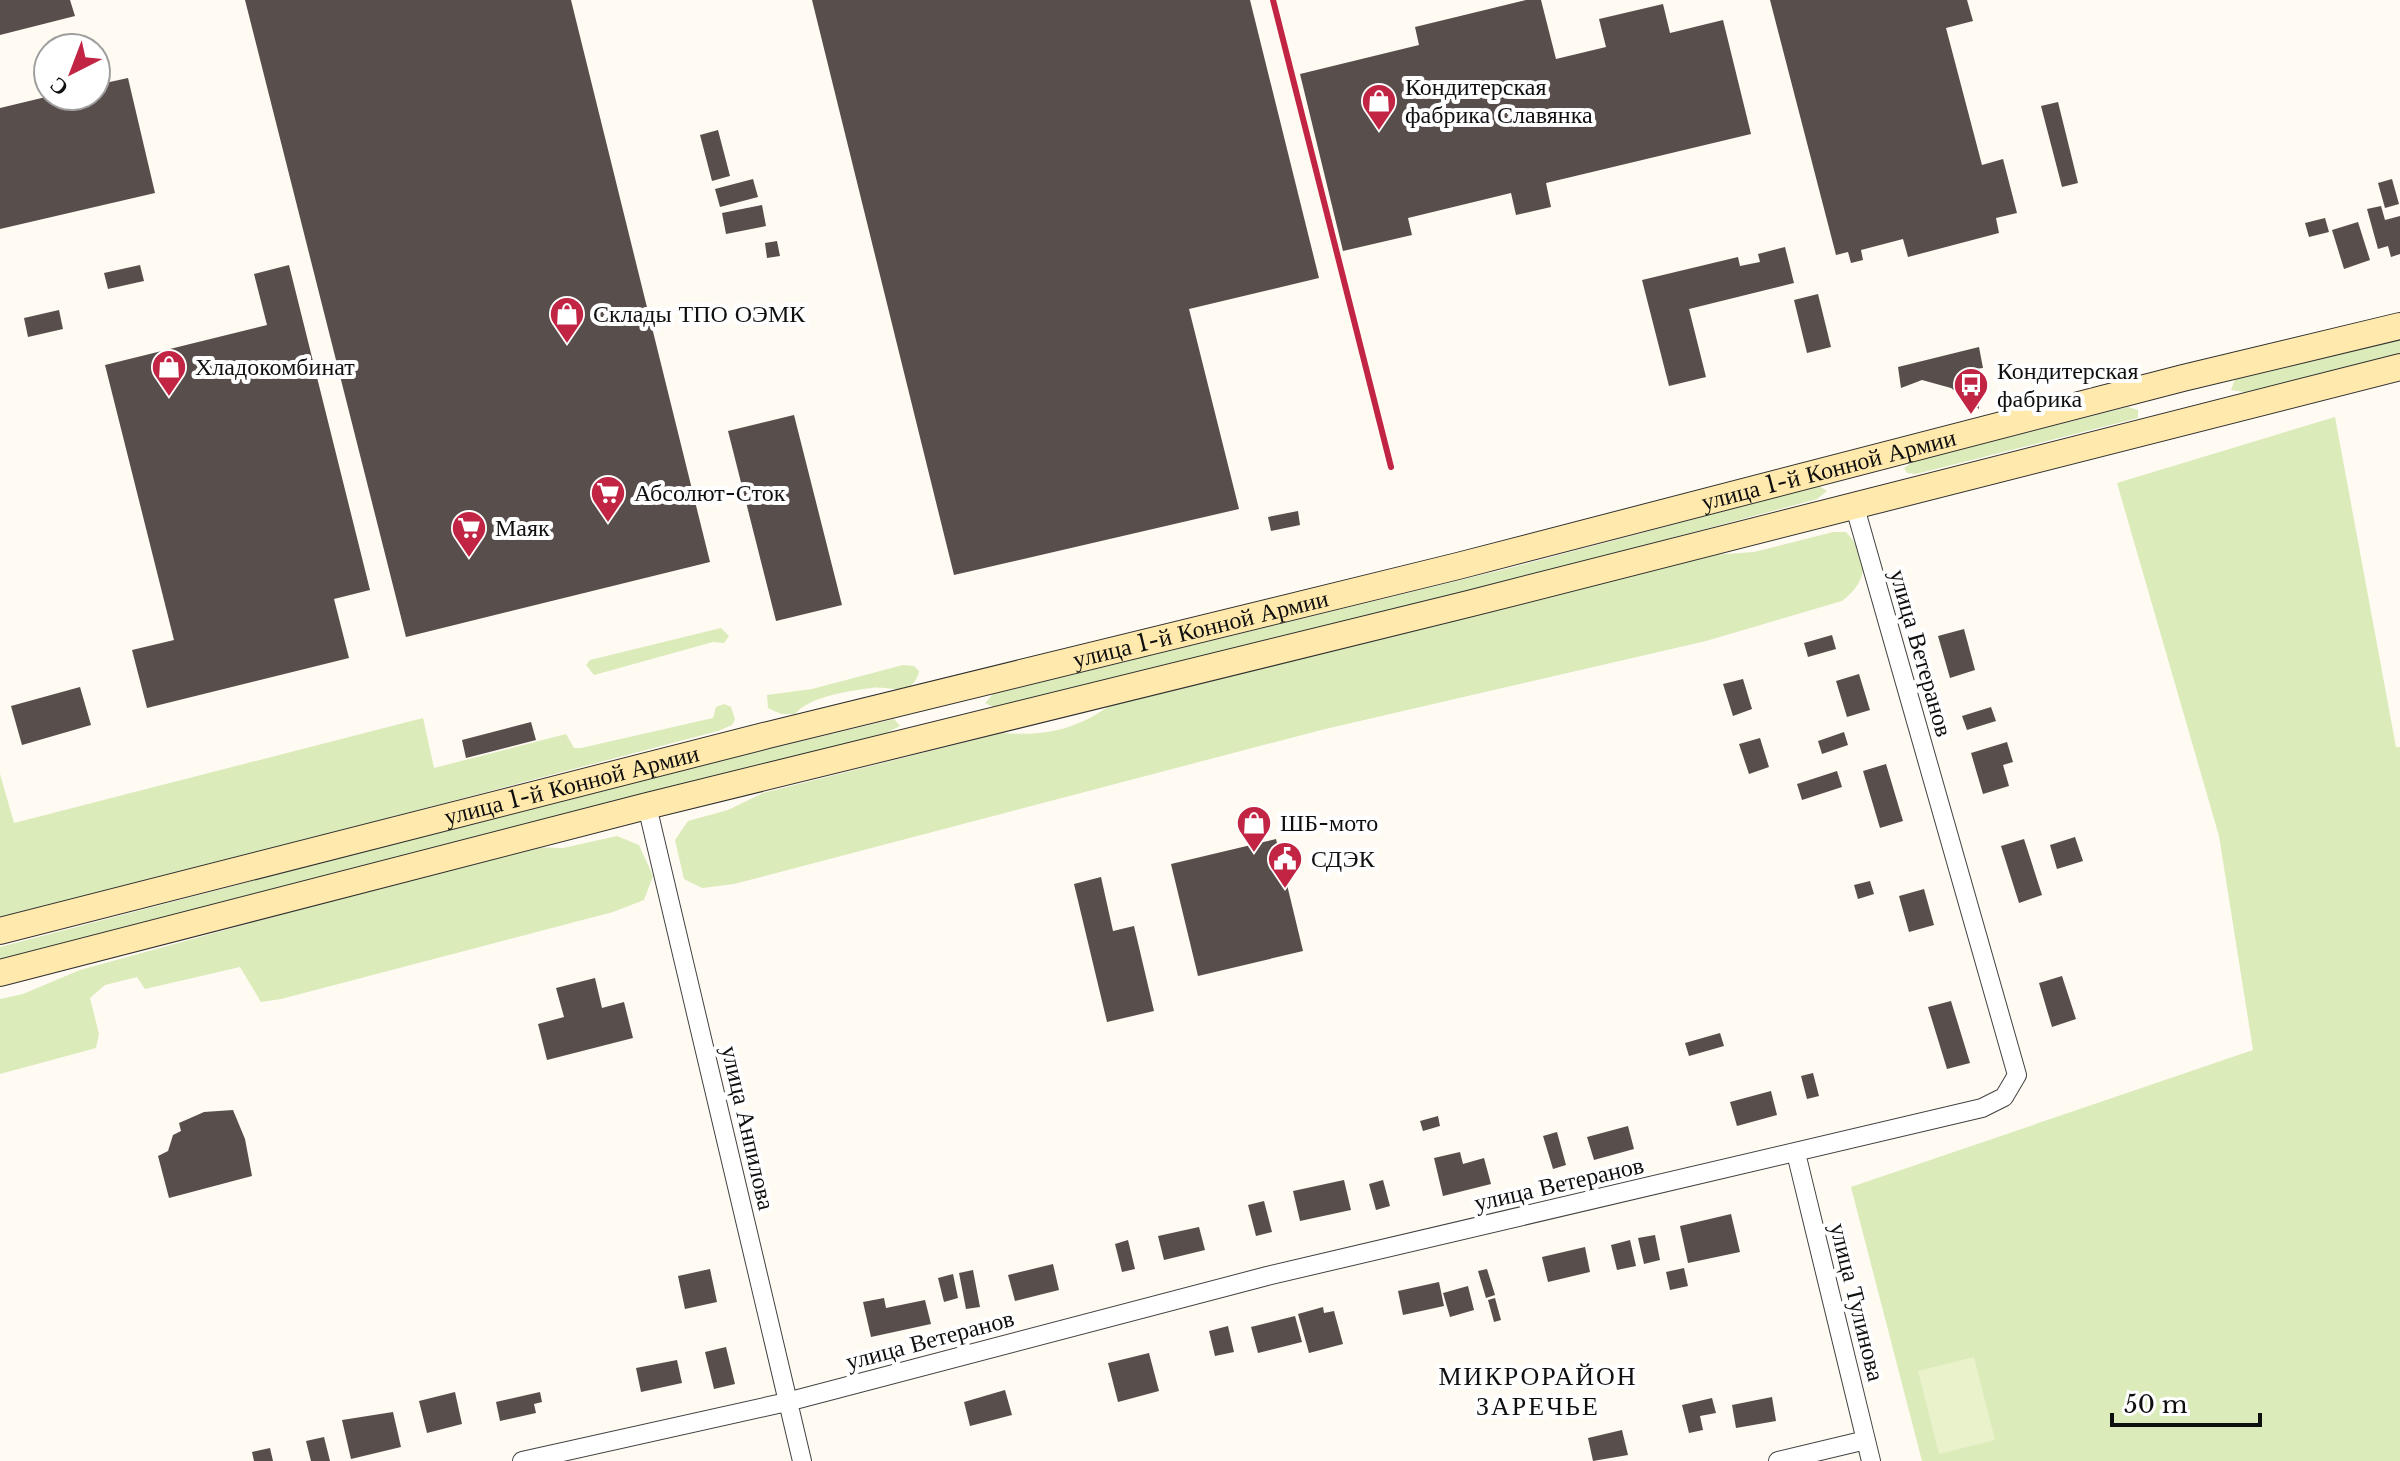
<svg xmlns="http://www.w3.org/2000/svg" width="2400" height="1461" viewBox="0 0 2400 1461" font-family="'Libre Baskerville',serif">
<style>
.green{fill:#dbebba}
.pitch{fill:#eaf2cc}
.building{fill:#584e4b}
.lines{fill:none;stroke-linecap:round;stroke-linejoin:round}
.street-casing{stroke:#424242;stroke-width:20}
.secondary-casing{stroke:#313131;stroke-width:28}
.street{stroke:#fff;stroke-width:18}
.secondary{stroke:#ffe9ad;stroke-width:26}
.rail{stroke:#c22444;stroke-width:6}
.labels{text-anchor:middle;stroke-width:8;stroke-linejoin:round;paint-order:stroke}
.poi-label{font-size:24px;fill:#0f0f0f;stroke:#fff;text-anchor:start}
.street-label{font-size:24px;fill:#0f0f0f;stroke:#fff}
.neighbourhood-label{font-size:26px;letter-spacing:2px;fill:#0f0f0f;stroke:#fff}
</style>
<rect width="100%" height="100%" fill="#fffaf2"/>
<!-- green -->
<path class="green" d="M 2400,340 L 2400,354 L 2245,392 L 2231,390 L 2235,379 Z
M 2128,407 L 2138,410 L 2138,418 L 1916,474 L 1907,473 L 1904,468 L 1914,461 Z
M 2335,417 L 2396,747 L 2400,747 L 2400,1461 L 1922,1461 L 1851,1187 L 2253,1050 L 2219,836 L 2117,483 Z
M 1819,486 L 1827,491 L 1817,499 L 1540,573 L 993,707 L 985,703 L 993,694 L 1514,567 Z
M 1833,532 L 1846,532 C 1870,558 1869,580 1842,601 L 1706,641 L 1321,730 L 734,884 L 702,888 L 684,879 L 675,840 L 688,821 L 728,810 L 763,793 L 1002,733 C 1029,735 1053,734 1079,723 C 1094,718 1104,707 1120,702 L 1711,555 L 1754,552 Z
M 721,628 L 729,636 L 724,643 L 713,642 L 594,675 L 586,665 L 590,660 Z
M 903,665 L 914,666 L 919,671 C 913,699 888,685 872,688 C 849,691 810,696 795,714 L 781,714 L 768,708 L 767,695 L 812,689 Z
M 724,704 L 731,707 L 735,719 L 732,725 L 718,731 L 0,920 L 0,774 L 14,823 L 423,718 L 434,768 L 566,734 L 574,748 L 581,748 L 713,718 L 716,707 Z
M 894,719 L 900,726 L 886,733 L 0,961 L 0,947 L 611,787 Z
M 617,836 L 639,845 L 653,876 L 644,900 L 613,912 L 281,999 L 261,1002 L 240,967 L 145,989 L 137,977 L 105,985 L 90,998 L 99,1034 L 96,1048 L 0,1074 L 0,999 L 23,994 L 80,970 L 527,847 L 563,848 Z"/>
<!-- pitch -->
<path class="pitch" d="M 1974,1357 L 1995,1440 L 1939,1454 L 1918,1371 Z"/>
<!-- building -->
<path class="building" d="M 0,0 L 70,0 L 75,16 L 0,35 Z
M 245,0 L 571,0 L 710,562 L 406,637 Z
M 812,0 L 1250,0 L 1319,278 L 1189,309 L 1239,509 L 954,575 Z
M 1526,0 L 1541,0 L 1556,59 L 1606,47 L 1599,19 L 1663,4 L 1670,33 L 1723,20 L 1751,134 L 1546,183 L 1551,207 L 1516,215 L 1511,193 L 1408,218 L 1412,235 L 1343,251 L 1300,74 L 1419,45 L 1415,27 Z
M 1770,0 L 1967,0 L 1973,21 L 1946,28 L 1982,165 L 2003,159 L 2017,213 L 1996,218 L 1999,233 L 1908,257 L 1903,239 L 1861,250 L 1863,260 L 1851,263 L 1848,252 L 1836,255 Z
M 128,78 L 155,193 L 0,229 L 0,108 L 50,96 L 96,96 L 96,85 Z
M 2058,102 L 2078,183 L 2062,187 L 2041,106 Z
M 718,130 L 730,176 L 712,181 L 700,135 Z
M 753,179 L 758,197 L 720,207 L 715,189 Z
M 2392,179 L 2399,204 L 2385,208 L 2378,183 Z
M 762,205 L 766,226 L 726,234 L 722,213 Z
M 2381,206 L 2385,220 L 2400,216 L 2400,254 L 2391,257 L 2388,246 L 2378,249 L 2367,209 Z
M 2325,218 L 2329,232 L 2309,237 L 2305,223 Z
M 2358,222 L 2370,260 L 2344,269 L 2332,230 Z
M 777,241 L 780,256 L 767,258 L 765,243 Z
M 1785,247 L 1794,283 L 1689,309 L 1706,377 L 1669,386 L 1642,280 L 1738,257 L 1740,266 L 1760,262 L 1758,254 Z
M 140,265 L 144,281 L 108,289 L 104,273 Z
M 289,265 L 370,590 L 334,599 L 349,658 L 147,708 L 132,650 L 174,640 L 105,365 L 267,325 L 254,274 Z
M 1818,294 L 1831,347 L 1807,353 L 1794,300 Z
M 59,310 L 63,329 L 28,337 L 24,318 Z
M 1979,347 L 1983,368 L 1974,369 L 1979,409 L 1951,388 L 1922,380 L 1901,388 L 1898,367 Z
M 794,415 L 842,605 L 776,621 L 728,431 Z
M 1298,511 L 1300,525 L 1271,531 L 1268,517 Z
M 1964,629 L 1975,670 L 1950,678 L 1938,636 Z
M 1832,635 L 1836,649 L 1808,657 L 1804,643 Z
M 1859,674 L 1870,710 L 1847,717 L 1836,681 Z
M 1743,679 L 1752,709 L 1733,716 L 1723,684 Z
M 80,687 L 91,725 L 22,745 L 11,706 Z
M 1991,707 L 1996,721 L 1967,730 L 1962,716 Z
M 531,722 L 536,740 L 466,758 L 462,740 Z
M 1844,732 L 1848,745 L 1822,754 L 1818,741 Z
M 1760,738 L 1769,767 L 1749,774 L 1739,744 Z
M 2007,742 L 2013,762 L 2003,765 L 2009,786 L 1983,794 L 1971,753 Z
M 1886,764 L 1903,821 L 1880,828 L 1863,771 Z
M 1837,771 L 1842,787 L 1802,800 L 1797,784 Z
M 2075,837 L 2083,861 L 2057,869 L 2050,845 Z
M 1276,839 L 1303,951 L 1198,976 L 1171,864 Z
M 2024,839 L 2042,895 L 2019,903 L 2001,846 Z
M 1101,877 L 1113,931 L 1134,926 L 1154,1011 L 1107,1022 L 1074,884 Z
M 1870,881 L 1874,894 L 1858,899 L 1854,885 Z
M 1924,889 L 1934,925 L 1909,932 L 1899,896 Z
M 2062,976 L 2076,1019 L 2052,1027 L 2039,983 Z
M 595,978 L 602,1008 L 624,1002 L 633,1038 L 547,1060 L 538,1024 L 564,1017 L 556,988 Z
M 1951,1001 L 1970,1063 L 1947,1069 L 1928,1007 Z
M 1720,1033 L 1724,1046 L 1689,1056 L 1685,1043 Z
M 1813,1073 L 1819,1096 L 1807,1099 L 1801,1076 Z
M 1771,1091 L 1777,1115 L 1737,1126 L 1730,1102 Z
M 233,1110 L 245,1139 L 252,1176 L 169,1198 L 158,1156 L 168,1151 L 173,1135 L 181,1131 L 179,1123 L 204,1112 Z
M 1438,1116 L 1440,1126 L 1423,1131 L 1420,1121 Z
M 1628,1126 L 1634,1149 L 1594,1160 L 1587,1137 Z
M 1557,1132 L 1566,1165 L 1553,1169 L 1543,1136 Z
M 1460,1152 L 1463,1164 L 1484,1158 L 1491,1184 L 1443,1196 L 1434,1158 Z
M 1344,1180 L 1351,1210 L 1300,1221 L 1293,1191 Z
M 1383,1180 L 1390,1206 L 1376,1210 L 1369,1184 Z
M 1264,1201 L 1272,1232 L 1256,1236 L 1248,1205 Z
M 1731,1214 L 1740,1252 L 1688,1263 L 1680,1226 Z
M 1199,1227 L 1205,1250 L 1164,1260 L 1158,1236 Z
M 1655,1235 L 1660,1260 L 1644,1264 L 1638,1238 Z
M 1128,1240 L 1135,1269 L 1122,1272 L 1115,1244 Z
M 1630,1240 L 1636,1266 L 1617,1270 L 1611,1245 Z
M 1585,1247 L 1590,1272 L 1548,1282 L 1542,1257 Z
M 1053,1264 L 1059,1290 L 1015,1301 L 1008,1275 Z
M 1684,1268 L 1688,1286 L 1670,1290 L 1666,1272 Z
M 710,1269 L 717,1302 L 685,1309 L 678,1276 Z
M 1487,1269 L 1495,1295 L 1486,1298 L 1478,1271 Z
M 973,1270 L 980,1307 L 966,1309 L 959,1273 Z
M 953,1274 L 958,1298 L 944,1302 L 938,1278 Z
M 1439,1282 L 1444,1306 L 1403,1315 L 1398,1291 Z
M 1468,1286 L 1474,1310 L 1450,1317 L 1443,1293 Z
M 884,1298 L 886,1308 L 925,1300 L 931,1324 L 871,1337 L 863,1302 Z
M 1495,1298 L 1501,1320 L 1494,1322 L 1488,1300 Z
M 1323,1307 L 1324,1313 L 1334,1311 L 1343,1344 L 1309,1353 L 1298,1314 Z
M 1295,1316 L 1302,1342 L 1258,1353 L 1251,1327 Z
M 1228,1326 L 1234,1352 L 1215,1356 L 1209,1331 Z
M 726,1347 L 735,1384 L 714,1389 L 705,1352 Z
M 1149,1353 L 1159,1391 L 1118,1402 L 1108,1363 Z
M 677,1360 L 682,1383 L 641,1392 L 636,1368 Z
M 1005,1390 L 1012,1415 L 970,1426 L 964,1402 Z
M 455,1392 L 462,1424 L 427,1433 L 419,1401 Z
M 540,1392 L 542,1402 L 534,1404 L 536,1413 L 500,1421 L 496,1402 Z
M 1772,1397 L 1776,1421 L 1736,1428 L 1732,1405 Z
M 1712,1398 L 1716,1413 L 1700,1416 L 1703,1430 L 1689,1433 L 1682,1405 Z
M 393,1412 L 401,1447 L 351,1459 L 342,1420 Z
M 1622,1430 L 1628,1455 L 1593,1461 L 1588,1438 Z
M 324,1437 L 330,1461 L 311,1461 L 306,1441 Z
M 270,1448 L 273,1461 L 254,1461 L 252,1452 Z"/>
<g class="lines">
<defs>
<path id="street" d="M 647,806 L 802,1461
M 1796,1153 L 1871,1461
M 522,1461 L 787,1402 L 1267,1276 L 1982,1108 L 2004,1097 L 2017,1075 L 1854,504
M 1778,1461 L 1866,1440"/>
<g id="secondary">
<path id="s1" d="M 0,931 L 768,735 L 1458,566 L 2183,378 L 2400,326"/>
<path d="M 0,973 L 647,806 L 1468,604 L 2400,367"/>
</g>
</defs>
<!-- street casing -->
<use href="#street" class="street-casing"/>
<!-- secondary casing -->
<use href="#secondary" class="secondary-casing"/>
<!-- street -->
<use href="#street" class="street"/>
<!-- secondary -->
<use href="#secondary" class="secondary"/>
<!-- rail -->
<path class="rail" d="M 1273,0 L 1391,467"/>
</g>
<!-- icons -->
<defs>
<symbol id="shop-pin" viewBox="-11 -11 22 30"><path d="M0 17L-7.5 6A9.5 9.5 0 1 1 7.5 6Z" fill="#c22444" stroke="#fff"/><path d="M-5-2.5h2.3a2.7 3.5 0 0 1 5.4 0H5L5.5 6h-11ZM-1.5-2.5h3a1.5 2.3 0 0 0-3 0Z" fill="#fff"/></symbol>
<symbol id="bus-pin" viewBox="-11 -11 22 30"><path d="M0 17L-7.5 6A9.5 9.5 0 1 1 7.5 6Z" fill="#c22444" stroke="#fff"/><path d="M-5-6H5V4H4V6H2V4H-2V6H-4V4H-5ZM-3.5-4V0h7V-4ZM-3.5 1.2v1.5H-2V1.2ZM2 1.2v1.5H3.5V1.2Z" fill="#fff"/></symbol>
<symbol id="supermarket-pin" viewBox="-11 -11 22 30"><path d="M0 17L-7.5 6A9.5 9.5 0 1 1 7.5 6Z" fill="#c22444" stroke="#fff"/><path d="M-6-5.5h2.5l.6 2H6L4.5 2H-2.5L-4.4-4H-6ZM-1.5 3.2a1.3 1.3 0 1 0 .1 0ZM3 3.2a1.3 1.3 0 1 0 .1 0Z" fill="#fff"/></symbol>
<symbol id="civic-pin" viewBox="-11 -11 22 30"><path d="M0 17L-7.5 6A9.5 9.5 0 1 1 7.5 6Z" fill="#c22444" stroke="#fff"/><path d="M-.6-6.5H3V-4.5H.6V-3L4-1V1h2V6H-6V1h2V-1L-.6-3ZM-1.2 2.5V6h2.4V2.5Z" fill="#fff"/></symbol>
</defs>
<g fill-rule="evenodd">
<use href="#shop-pin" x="1359" y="81" width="40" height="54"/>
<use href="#shop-pin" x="547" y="294" width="40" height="54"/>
<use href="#shop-pin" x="149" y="347" width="40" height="54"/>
<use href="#bus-pin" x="1951" y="365" width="40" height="54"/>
<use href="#supermarket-pin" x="588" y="473" width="40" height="54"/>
<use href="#supermarket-pin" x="449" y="508" width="40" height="54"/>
<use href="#shop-pin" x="1234" y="803" width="40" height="54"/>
<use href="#civic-pin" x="1265" y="839" width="40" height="54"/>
</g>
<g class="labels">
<!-- poi labels -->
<g class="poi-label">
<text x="1405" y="95">Кондитерская<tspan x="1405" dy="28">фабрика Славянка</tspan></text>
<text x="593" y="322">Склады ТПО ОЭМК</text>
<text x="195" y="375">Хладокомбинат</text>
<text x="1997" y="379">Кондитерская<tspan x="1997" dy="28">фабрика</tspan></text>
<text x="634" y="501">Абсолют-Сток</text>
<text x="495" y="536">Маяк</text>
<text x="1280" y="831">ШБ-мото</text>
<text x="1311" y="867">СДЭК</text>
</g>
<!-- street labels -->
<g class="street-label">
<text dy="8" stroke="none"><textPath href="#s1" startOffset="1886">улица 1-й Конной Армии</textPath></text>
<text dy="8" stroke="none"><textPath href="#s1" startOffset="1238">улица 1-й Конной Армии</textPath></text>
<text transform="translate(1921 653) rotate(74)" y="8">улица Ветеранов</text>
<text dy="8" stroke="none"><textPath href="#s1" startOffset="590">улица 1-й Конной Армии</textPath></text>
<text transform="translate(748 1128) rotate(77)" y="8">улица Анпилова</text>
<text transform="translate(1559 1184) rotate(-13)" y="8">улица Ветеранов</text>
<text transform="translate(1857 1302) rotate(76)" y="8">улица Тулинова</text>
<text transform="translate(930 1340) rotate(-15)" y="8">улица Ветеранов</text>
</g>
<!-- neighbourhood labels -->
<g class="neighbourhood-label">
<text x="1538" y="1385">МИКРОРАЙОН<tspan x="1538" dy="30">ЗАРЕЧЬЕ</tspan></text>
</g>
</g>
<!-- north arrow -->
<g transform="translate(72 72) rotate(222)"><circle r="38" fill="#ffffff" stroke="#9f9f9f" stroke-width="2"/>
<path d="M0-6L14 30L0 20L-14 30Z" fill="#c22444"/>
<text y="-12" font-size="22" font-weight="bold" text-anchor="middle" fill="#0f0f0f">С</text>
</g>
<!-- scale -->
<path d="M2112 1413v12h148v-12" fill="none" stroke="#0f0f0f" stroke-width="4"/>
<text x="2124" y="1413" font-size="24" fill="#0f0f0f" stroke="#ffffff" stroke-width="6" paint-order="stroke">50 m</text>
</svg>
